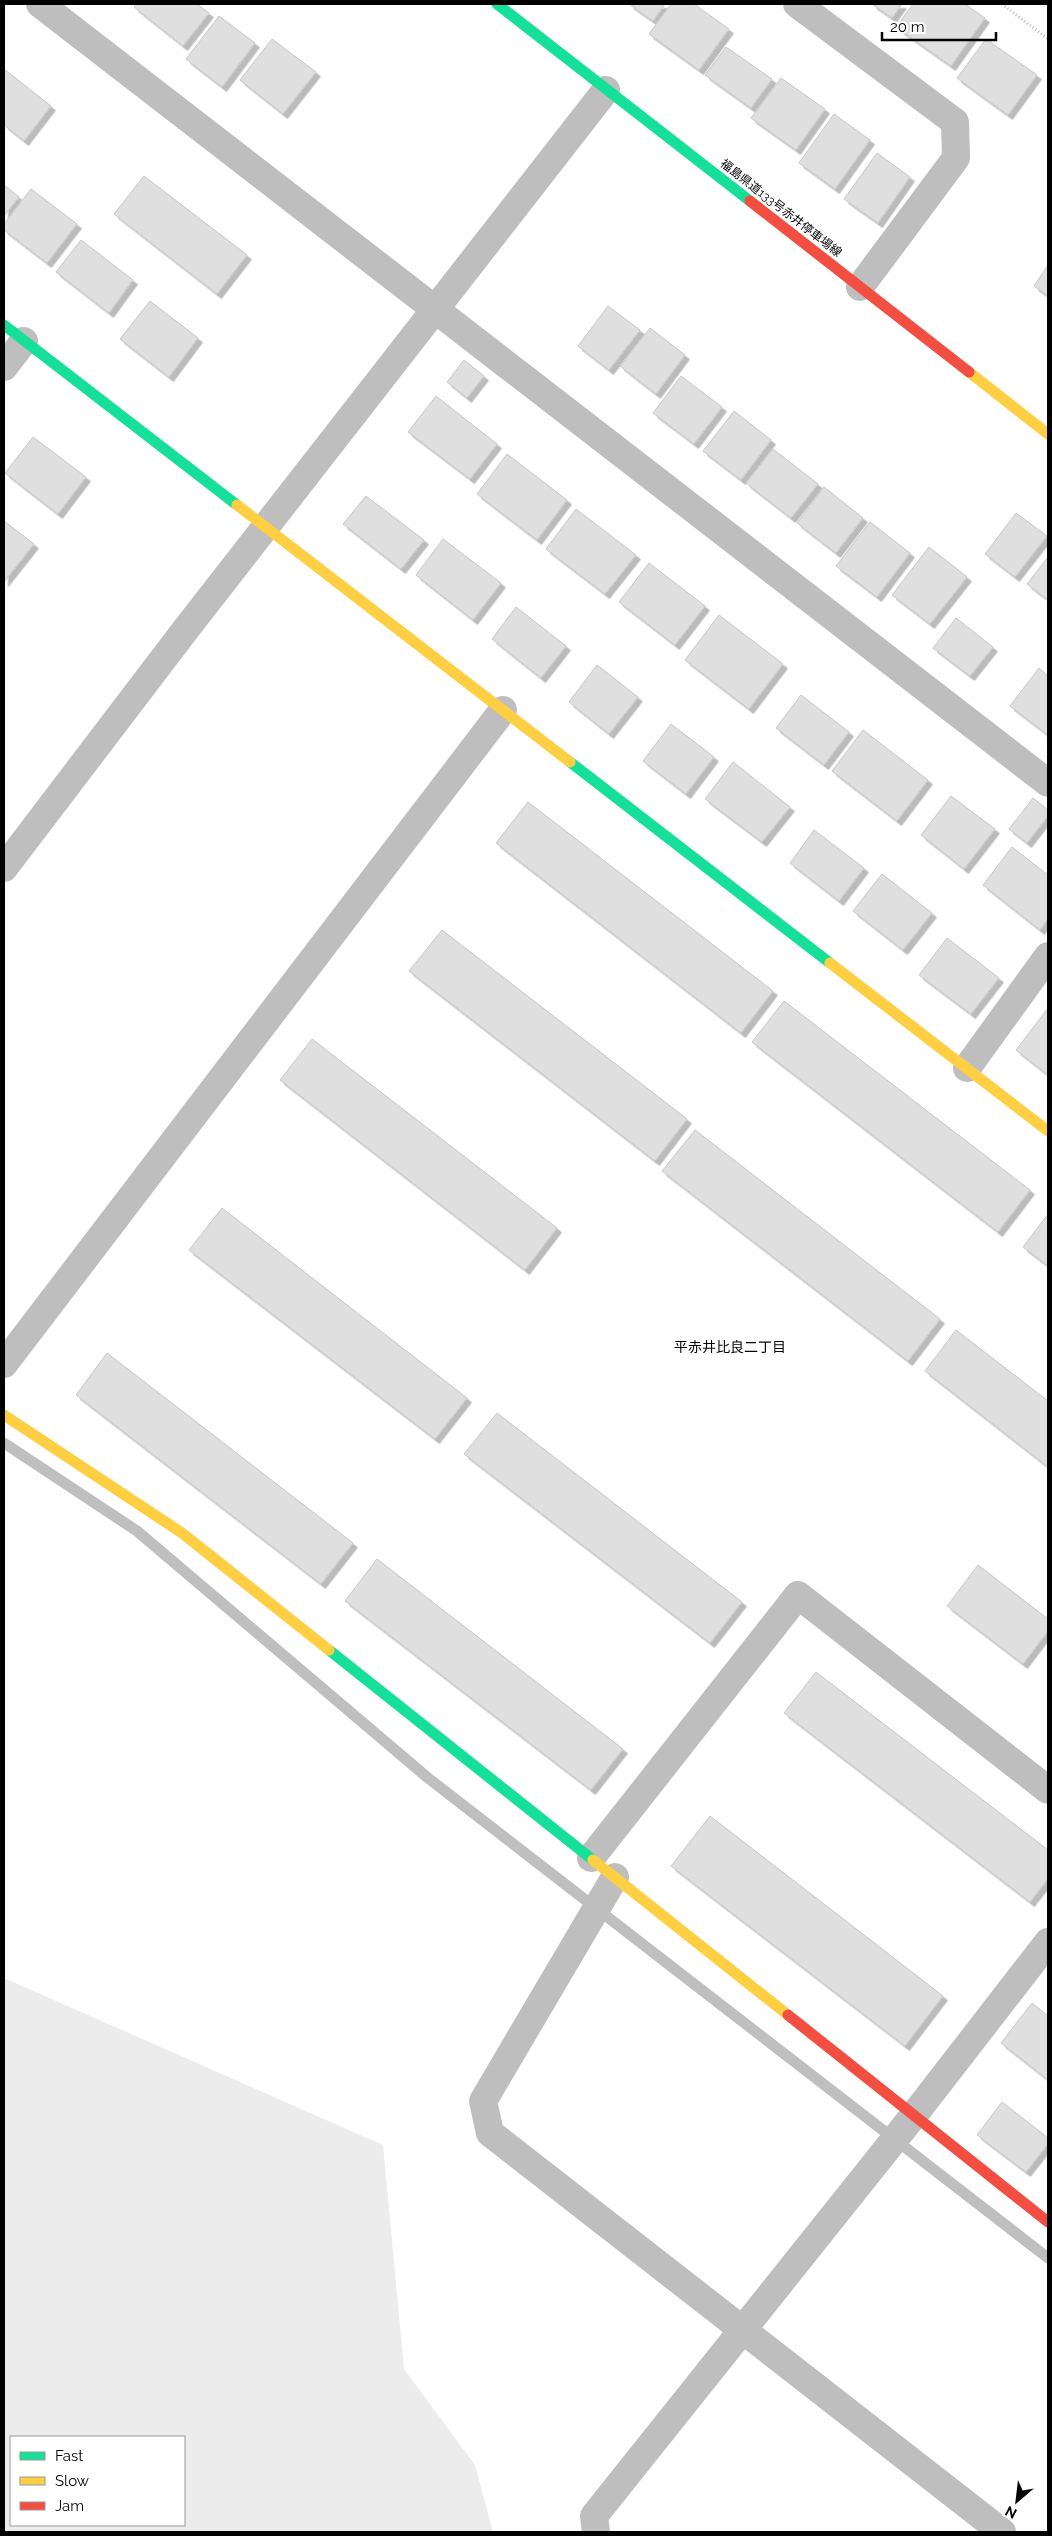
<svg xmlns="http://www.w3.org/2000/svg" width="1052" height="2536" viewBox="0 0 1052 2536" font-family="Raleway,'Noto Sans JP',sans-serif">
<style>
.green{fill:#ececec;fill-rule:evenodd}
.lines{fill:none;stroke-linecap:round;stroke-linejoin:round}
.stream{stroke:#bfbfbf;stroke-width:11}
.building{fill:#dfdfdf;stroke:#c7c7c7;filter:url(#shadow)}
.path{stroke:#b9b9b9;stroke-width:3;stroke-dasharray:1 2.5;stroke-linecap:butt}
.street{stroke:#bebebe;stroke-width:28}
.fast{stroke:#16e098;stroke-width:11}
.slow{stroke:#ffcf43;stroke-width:11}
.jam{stroke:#f24e42;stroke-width:11}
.labels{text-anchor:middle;stroke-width:4;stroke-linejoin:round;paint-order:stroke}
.street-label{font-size:12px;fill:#000;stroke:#fff}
.neighbourhood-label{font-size:14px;fill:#000;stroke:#fff}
</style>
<defs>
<filter id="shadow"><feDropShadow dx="4.5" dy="4.5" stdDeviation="0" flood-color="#0004"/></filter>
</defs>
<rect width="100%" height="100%" fill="#fff"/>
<!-- green -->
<path class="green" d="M 4,1978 L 383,2145 L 404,2369 L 475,2465 L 493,2532 L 4,2532 ZM 11,2437 L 184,2437 L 184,2525 L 11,2525 Z"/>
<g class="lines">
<!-- stream -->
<path class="stream" d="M 4,1443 L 137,1531 L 428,1778 L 1048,2258"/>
</g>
<!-- building -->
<path class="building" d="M 136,4 L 197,4 L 209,13 L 183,46 L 134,7 Z
M 629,4 L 665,4 L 653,21 Z
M 671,4 L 694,4 L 729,29 L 699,70 L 649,34 Z
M 872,4 L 902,4 L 892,18 Z
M 913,4 L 965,4 L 985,18 L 951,66 L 896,27 Z
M 219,16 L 255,43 L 222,87 L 186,59 Z
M 272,39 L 316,72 L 283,114 L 240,80 Z
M 986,39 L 1037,75 L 1008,115 L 957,78 Z
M 726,47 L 772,79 L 751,108 L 705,75 Z
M 4,69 L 51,106 L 24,141 L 4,125 Z
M 781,78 L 825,109 L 796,150 L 751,118 Z
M 834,114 L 870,140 L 835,189 L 799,163 Z
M 877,153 L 910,177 L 878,223 L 844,199 Z
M 144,176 L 247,255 L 217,294 L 114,214 Z
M 4,185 L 19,197 L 4,216 Z
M 31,189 L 77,224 L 47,263 L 4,230 L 4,224 Z
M 81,240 L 133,280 L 109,313 L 56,272 Z
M 1048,265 L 1048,296 L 1034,286 Z
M 150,301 L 198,338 L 169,377 L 120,339 Z
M 608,306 L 640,330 L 609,370 L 578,346 Z
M 650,328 L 685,355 L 656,394 L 620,366 Z
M 464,360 L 484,376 L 467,398 L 447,382 Z
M 681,376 L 722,407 L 694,444 L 653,413 Z
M 436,396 L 497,444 L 470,479 L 408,432 Z
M 734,411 L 771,440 L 741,480 L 703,451 Z
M 33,437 L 86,477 L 58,514 L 5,473 Z
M 773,449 L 818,484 L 791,518 L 746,483 Z
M 507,454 L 567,500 L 537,540 L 477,494 Z
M 824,487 L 863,518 L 836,553 L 797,523 Z
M 366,496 L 424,540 L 401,569 L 343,524 Z
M 576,509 L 636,555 L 605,594 L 546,549 Z
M 1016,513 L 1047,536 L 1015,577 L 985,554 Z
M 4,521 L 34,544 L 4,582 Z
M 870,522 L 910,553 L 877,597 L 836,566 Z
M 443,539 L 501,583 L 473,620 L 416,575 Z
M 929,547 L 967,577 L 930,624 L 892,595 Z
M 1048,557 L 1048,600 L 1027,584 Z
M 649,563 L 705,606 L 675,645 L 619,602 Z
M 516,607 L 566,646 L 541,678 L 492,639 Z
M 719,615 L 783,664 L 749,709 L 685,660 Z
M 956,618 L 993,647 L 970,676 L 933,648 Z
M 597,665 L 638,697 L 609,734 L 569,702 Z
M 1039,668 L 1048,676 L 1048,735 L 1010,706 Z
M 801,695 L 849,732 L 824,765 L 776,728 Z
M 671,724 L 714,757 L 686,794 L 643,761 Z
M 863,730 L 928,780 L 897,821 L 832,771 Z
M 733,762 L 790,807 L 762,842 L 705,799 Z
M 951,796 L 995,829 L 964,869 L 921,835 Z
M 1033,798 L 1048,810 L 1048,816 L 1027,843 L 1009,829 Z
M 528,802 L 773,991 L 741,1033 L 496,843 Z
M 814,830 L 864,868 L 839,901 L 790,863 Z
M 1012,847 L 1048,875 L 1048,919 L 1040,930 L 983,885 Z
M 882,874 L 932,913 L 903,950 L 853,911 Z
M 442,930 L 687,1119 L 655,1161 L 409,971 Z
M 947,938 L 999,978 L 971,1014 L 919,975 Z
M 784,1001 L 1030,1190 L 998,1232 L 752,1042 Z
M 1048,1008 L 1048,1075 L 1016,1050 Z
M 312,1039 L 557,1228 L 525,1270 L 280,1080 Z
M 695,1130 L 940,1319 L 908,1361 L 662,1171 Z
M 222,1208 L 467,1398 L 435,1439 L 189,1250 Z
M 1048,1214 L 1048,1266 L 1023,1247 Z
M 956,1330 L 1048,1401 L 1048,1467 L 925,1371 Z
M 107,1353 L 353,1543 L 321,1584 L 76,1395 Z
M 497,1413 L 742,1602 L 710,1643 L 464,1454 Z
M 377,1559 L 623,1749 L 591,1790 L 345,1601 Z
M 978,1565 L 1048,1619 L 1048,1631 L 1023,1664 L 947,1606 Z
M 816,1672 L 1048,1850 L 1048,1879 L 1030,1902 L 784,1713 Z
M 710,1816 L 943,1996 L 905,2046 L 671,1866 Z
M 1032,2003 L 1048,2016 L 1048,2080 L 1001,2043 Z
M 1002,2102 L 1048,2138 L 1048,2144 L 1026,2172 L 977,2135 Z"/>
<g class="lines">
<!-- path -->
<path class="path" d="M 1002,4 L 1048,39"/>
<!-- street -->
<path class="street" d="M 40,4 L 1048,783
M 797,4 L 955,122 L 956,158 L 860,287
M 4,367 L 24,341
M 4,868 L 186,629 L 606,90
M 967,1068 L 1048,956
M 4,1364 L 503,710
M 591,1858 L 798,1595 L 1048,1790
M 615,1877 L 483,2101 L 490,2133 L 1002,2532
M 596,2532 L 594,2516 L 914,2115 L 1048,1942"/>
<!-- fast -->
<path class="fast" d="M 497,4 L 750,201
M 4,325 L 237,505
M 570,762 L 830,963
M 329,1650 L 593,1860"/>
<!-- slow -->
<path class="slow" d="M 969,372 L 1048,434
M 237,505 L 570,762
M 830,963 L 1048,1131
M 4,1415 L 182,1533 L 329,1650
M 593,1860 L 788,2015"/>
<!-- jam -->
<path class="jam" d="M 750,201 L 969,372
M 788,2015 L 1048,2222"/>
</g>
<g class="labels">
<!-- street labels -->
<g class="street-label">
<text transform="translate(781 208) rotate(38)" y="4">福島県道133号赤井停車場線</text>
</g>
<!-- neighbourhood labels -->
<g class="neighbourhood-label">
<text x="730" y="1352">平赤井比良二丁目</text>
</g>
</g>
<!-- border -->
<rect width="1052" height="2536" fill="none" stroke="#000000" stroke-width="10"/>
<!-- legend -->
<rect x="10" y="2436" width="175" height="90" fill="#ffffff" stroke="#999999"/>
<rect x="20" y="2452" width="25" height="8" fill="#16e098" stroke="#999999"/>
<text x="55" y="2461" font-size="15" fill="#000000">Fast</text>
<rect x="20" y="2477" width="25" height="8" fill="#ffcf43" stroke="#999999"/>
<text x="55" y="2486" font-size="15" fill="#000000">Slow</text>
<rect x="20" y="2502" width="25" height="8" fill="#f24e42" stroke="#999999"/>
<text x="55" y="2511" font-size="15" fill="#000000">Jam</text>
<!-- north arrow -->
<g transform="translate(1017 2501) rotate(208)" stroke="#ffffff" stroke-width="4" paint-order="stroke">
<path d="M0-4L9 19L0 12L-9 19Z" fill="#000000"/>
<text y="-8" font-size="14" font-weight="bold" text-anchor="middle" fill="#000000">N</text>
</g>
<!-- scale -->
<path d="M882 32v8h114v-8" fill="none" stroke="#000000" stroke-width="2.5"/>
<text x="890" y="32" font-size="15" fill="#000000" stroke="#ffffff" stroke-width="4" paint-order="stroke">20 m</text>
</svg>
